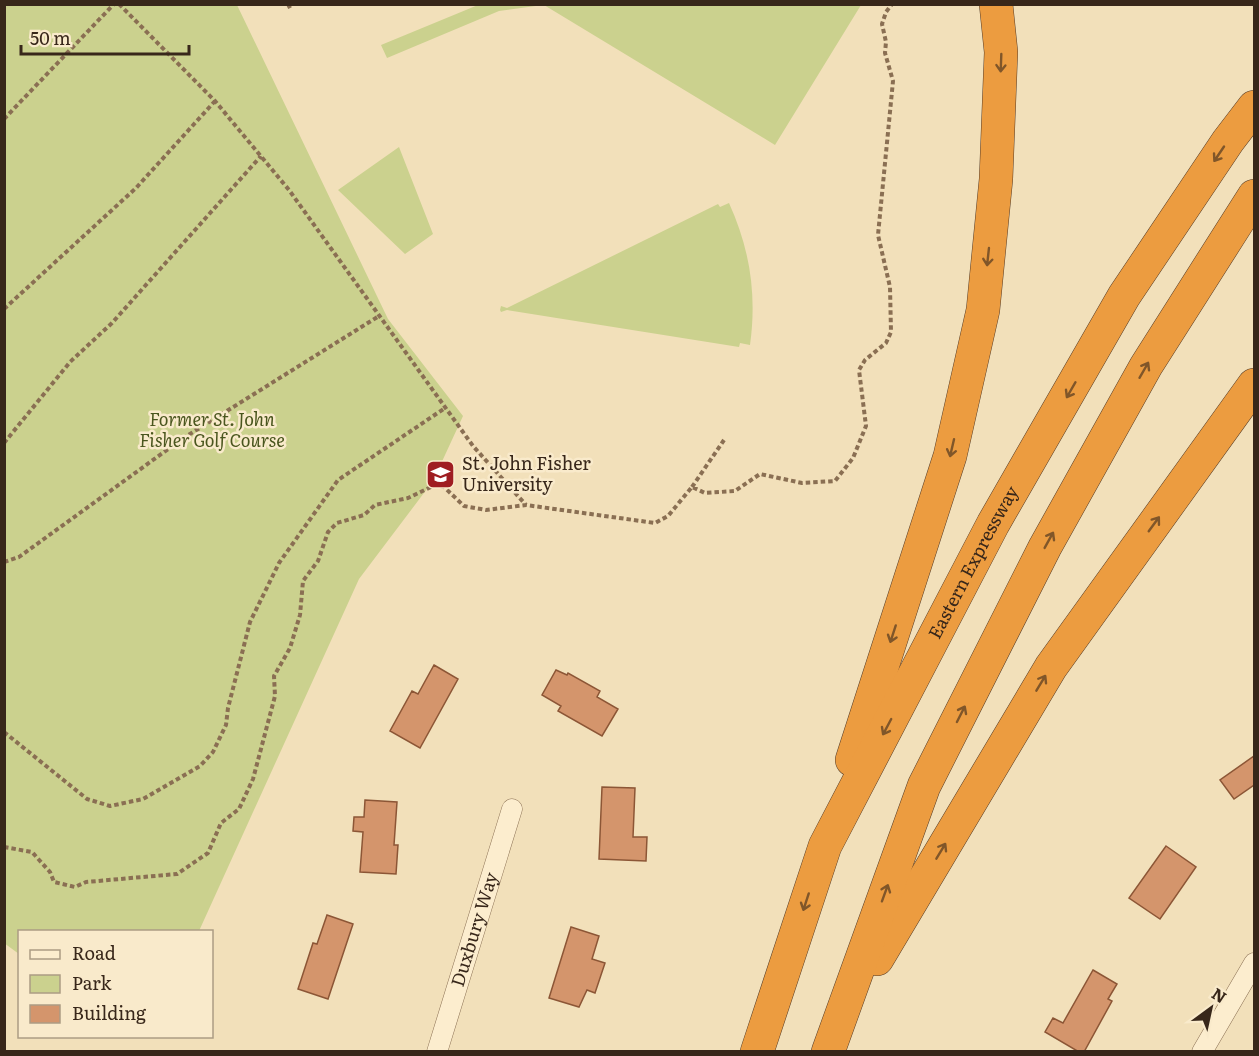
<svg xmlns="http://www.w3.org/2000/svg" width="1259" height="1056" viewBox="0 0 1259 1056" font-family="Literata,serif">
<style>
.green{fill:#cbd18e}
.building{fill:#d4956c;stroke:#8c5636;stroke-width:1.5}
.lines{fill:none;stroke-linecap:round;stroke-linejoin:round}
.street-casing{stroke:#8a6f53;stroke-width:21}
.highway-casing{stroke:#573d28;stroke-width:34}
.path{stroke:#8a6f53;stroke-width:4;stroke-dasharray:4.5 3;stroke-linecap:butt}
.street{stroke:#fcedce;stroke-width:20}
.highway{stroke:#ec9c40;stroke-width:33}
.oneway{stroke:#805629}
.labels{text-anchor:middle;stroke-width:5;stroke-linejoin:round;paint-order:stroke}
.park-label{font-size:18px;font-style:italic;fill:#4a561e;stroke:#f9eacb}
.poi-label{font-size:18px;fill:#38271a;stroke:#f9eacb;text-anchor:start}
.street-label{font-size:18px;fill:#38271a;stroke:#f9eacb}
</style>
<rect width="100%" height="100%" fill="#f2e0ba"/>
<!-- green -->
<path class="green" d="M 4,5 L 237,5 L 388,319 L 463,416 L 433,481 L 359,579 L 199,931 L 20,932 L 19,954 L 4,943 Z
M 478,5 L 543,5 L 499,11 L 387,58 L 381,45 Z
M 544,5 L 861,5 L 775,145 Z
M 399,147 L 433,234 L 405,254 L 338,190 Z
M 729,203 C 750,249 757,295 750,345 L 740,343 L 739,347 L 507,310 L 501,312 L 500,310 L 501,306 L 507,308 L 718,204 L 720,207 Z"/>
<!-- building -->
<path class="building" d="M 434,665 L 458,679 L 420,748 L 390,731 L 412,691 L 418,694 Z
M 556,670 L 567,675 L 568,673 L 600,691 L 597,697 L 618,709 L 602,736 L 558,711 L 561,706 L 542,695 Z
M 1254,756 L 1254,785 L 1234,799 L 1220,780 Z
M 602,787 L 635,788 L 633,837 L 647,837 L 646,861 L 599,859 Z
M 365,800 L 397,802 L 394,845 L 398,845 L 396,874 L 360,872 L 363,832 L 353,831 L 354,817 L 364,817 Z
M 1166,846 L 1196,867 L 1160,919 L 1129,898 Z
M 327,915 L 353,924 L 328,999 L 298,989 L 313,943 L 317,944 Z
M 571,927 L 599,936 L 592,959 L 605,963 L 595,993 L 587,990 L 579,1007 L 549,998 Z
M 1093,970 L 1117,984 L 1108,999 L 1112,1001 L 1084,1052 L 1079,1052 L 1045,1032 L 1053,1018 L 1063,1023 Z"/>
<g class="lines">
<defs>
<g id="street">
<path id="s1" d="M 437,1052 L 512,809"/>
<path d="M 1202,1052 L 1254,963"/>
</g>
<g id="highway">
<path d="M 852,760 L 950,456 L 983,310 L 996,179 L 1001,52 L 996,4"/>
<path d="M 877,959 L 1051,667 L 1254,385"/>
<path id="s2" d="M 757,1052 L 825,846 L 993,524 L 1124,296 L 1228,141 L 1254,107"/>
<path d="M 828,1052 L 924,786 L 1045,547 L 1146,366 L 1254,196"/>
</g>
</defs>
<!-- street casing -->
<use href="#street" class="street-casing"/>
<!-- highway casing -->
<use href="#highway" class="highway-casing"/>
<!-- path -->
<path class="path" d="M 119,4 L 215,101 L 289,190 L 473,446 L 526,505
M 288,4 L 291,10
M 4,119 L 114,4
M 4,309 L 136,188 L 215,101
M 4,443 L 70,362 L 112,323 L 261,156
M 692,487 L 724,440
M 4,562 L 19,557 L 182,439 L 379,316
M 4,732 L 87,799 L 110,806 L 143,799 L 200,766 L 213,752 L 226,725 L 228,708 L 250,622 L 279,563 L 338,480 L 445,408
M 4,847 L 32,852 L 50,872 L 54,882 L 75,887 L 86,882 L 177,874 L 208,853 L 221,823 L 239,809 L 253,779 L 275,696 L 274,676 L 290,648 L 300,615 L 303,581 L 318,561 L 328,532 L 337,523 L 364,515 L 375,505 L 408,498 L 435,485 L 444,487 L 464,506 L 486,510 L 526,505 L 655,523 L 668,516 L 692,487 L 705,493 L 735,491 L 760,474 L 802,483 L 835,481 L 853,458 L 866,426 L 859,370 L 865,360 L 886,343 L 891,332 L 890,287 L 878,235 L 893,81 L 885,53 L 886,42 L 882,24 L 886,12 L 892,4"/>
<!-- street -->
<use href="#street" class="street"/>
<!-- highway -->
<use href="#highway" class="highway"/>
</g>
<!-- one-way arrows -->
<defs><path id="oneway-shaft" d="M-6 0H5M1.5-3L5.5 0L1.5 3" fill="none" stroke-width="1.6" stroke-linecap="round" stroke-linejoin="round" transform="scale(1.5)"/></defs>
<g class="oneway">
<use href="#oneway-shaft" transform="translate(1001 63) rotate(92)"/>
<use href="#oneway-shaft" transform="translate(1219 154) rotate(124)"/>
<use href="#oneway-shaft" transform="translate(988 257) rotate(96)"/>
<use href="#oneway-shaft" transform="translate(1144 370) rotate(-60)"/>
<use href="#oneway-shaft" transform="translate(1071 390) rotate(120)"/>
<use href="#oneway-shaft" transform="translate(952 448) rotate(103)"/>
<use href="#oneway-shaft" transform="translate(1154 524) rotate(-54)"/>
<use href="#oneway-shaft" transform="translate(1049 540) rotate(-61)"/>
<use href="#oneway-shaft" transform="translate(893 634) rotate(108)"/>
<use href="#oneway-shaft" transform="translate(1041 683) rotate(-59)"/>
<use href="#oneway-shaft" transform="translate(961 714) rotate(-63)"/>
<use href="#oneway-shaft" transform="translate(887 727) rotate(118)"/>
<use href="#oneway-shaft" transform="translate(941 851) rotate(-59)"/>
<use href="#oneway-shaft" transform="translate(885 893) rotate(-70)"/>
<use href="#oneway-shaft" transform="translate(806 902) rotate(108)"/>
</g>
<!-- icons -->
<defs>
<symbol id="university-square" viewBox="-11 -11 22 22"><rect x="-9" y="-9" width="18" height="18" rx="4" fill="#9f1d22" stroke="#f9eacb"/><path d="M0-5L7-2L0 1L-7-2ZM-4 1L0 2.5L4 1V4Q0 6-4 4Z" fill="#fff"/></symbol>
</defs>
<g fill-rule="evenodd">
<use href="#university-square" x="424" y="458" width="33" height="33"/>
</g>
<g class="labels">
<!-- park labels -->
<g class="park-label">
<text x="212" y="426">Former St. John<tspan x="212" dy="21">Fisher Golf Course</tspan></text>
</g>
<!-- poi labels -->
<g class="poi-label">
<text x="462" y="470">St. John Fisher<tspan x="462" dy="21">University</tspan></text>
</g>
<!-- street labels -->
<g class="street-label">
<text dy="6" stroke="none"><textPath href="#s2" startOffset="537">Eastern Expressway</textPath></text>
<text dy="6" stroke="none"><textPath href="#s1" startOffset="128">Duxbury Way</textPath></text>
</g>
</g>
<!-- border -->
<rect width="1259" height="1056" fill="none" stroke="#38271a" stroke-width="12"/>
<!-- legend -->
<rect x="18" y="930" width="195" height="108" fill="#f9eacb" stroke="#ac9c84" stroke-width="1.5"/>
<rect x="30" y="950" width="30" height="9" fill="#fcedce" stroke="#ac9c84" stroke-width="1.5"/>
<text x="72" y="960" font-size="18" fill="#38271a">Road</text>
<rect x="30" y="975" width="30" height="18" fill="#cbd18e" stroke="#ac9c84" stroke-width="1.5"/>
<text x="72" y="990" font-size="18" fill="#38271a">Park</text>
<rect x="30" y="1005" width="30" height="18" fill="#d4956c" stroke="#ac9c84" stroke-width="1.5"/>
<text x="72" y="1020" font-size="18" fill="#38271a">Building</text>
<!-- north arrow -->
<g transform="translate(1211 1008) rotate(33)" stroke="#f9eacb" stroke-width="4.5" paint-order="stroke">
<path d="M0-4.5L10 22L0 15L-10 22Z" fill="#38271a"/>
<text y="-9" font-size="16" font-weight="bold" text-anchor="middle" fill="#38271a">N</text>
</g>
<!-- scale -->
<path d="M21 45v9h168v-9" fill="none" stroke="#38271a" stroke-width="3"/>
<text x="30" y="45" font-size="18" fill="#38271a" stroke="#f9eacb" stroke-width="4.5" paint-order="stroke">50 m</text>
</svg>
